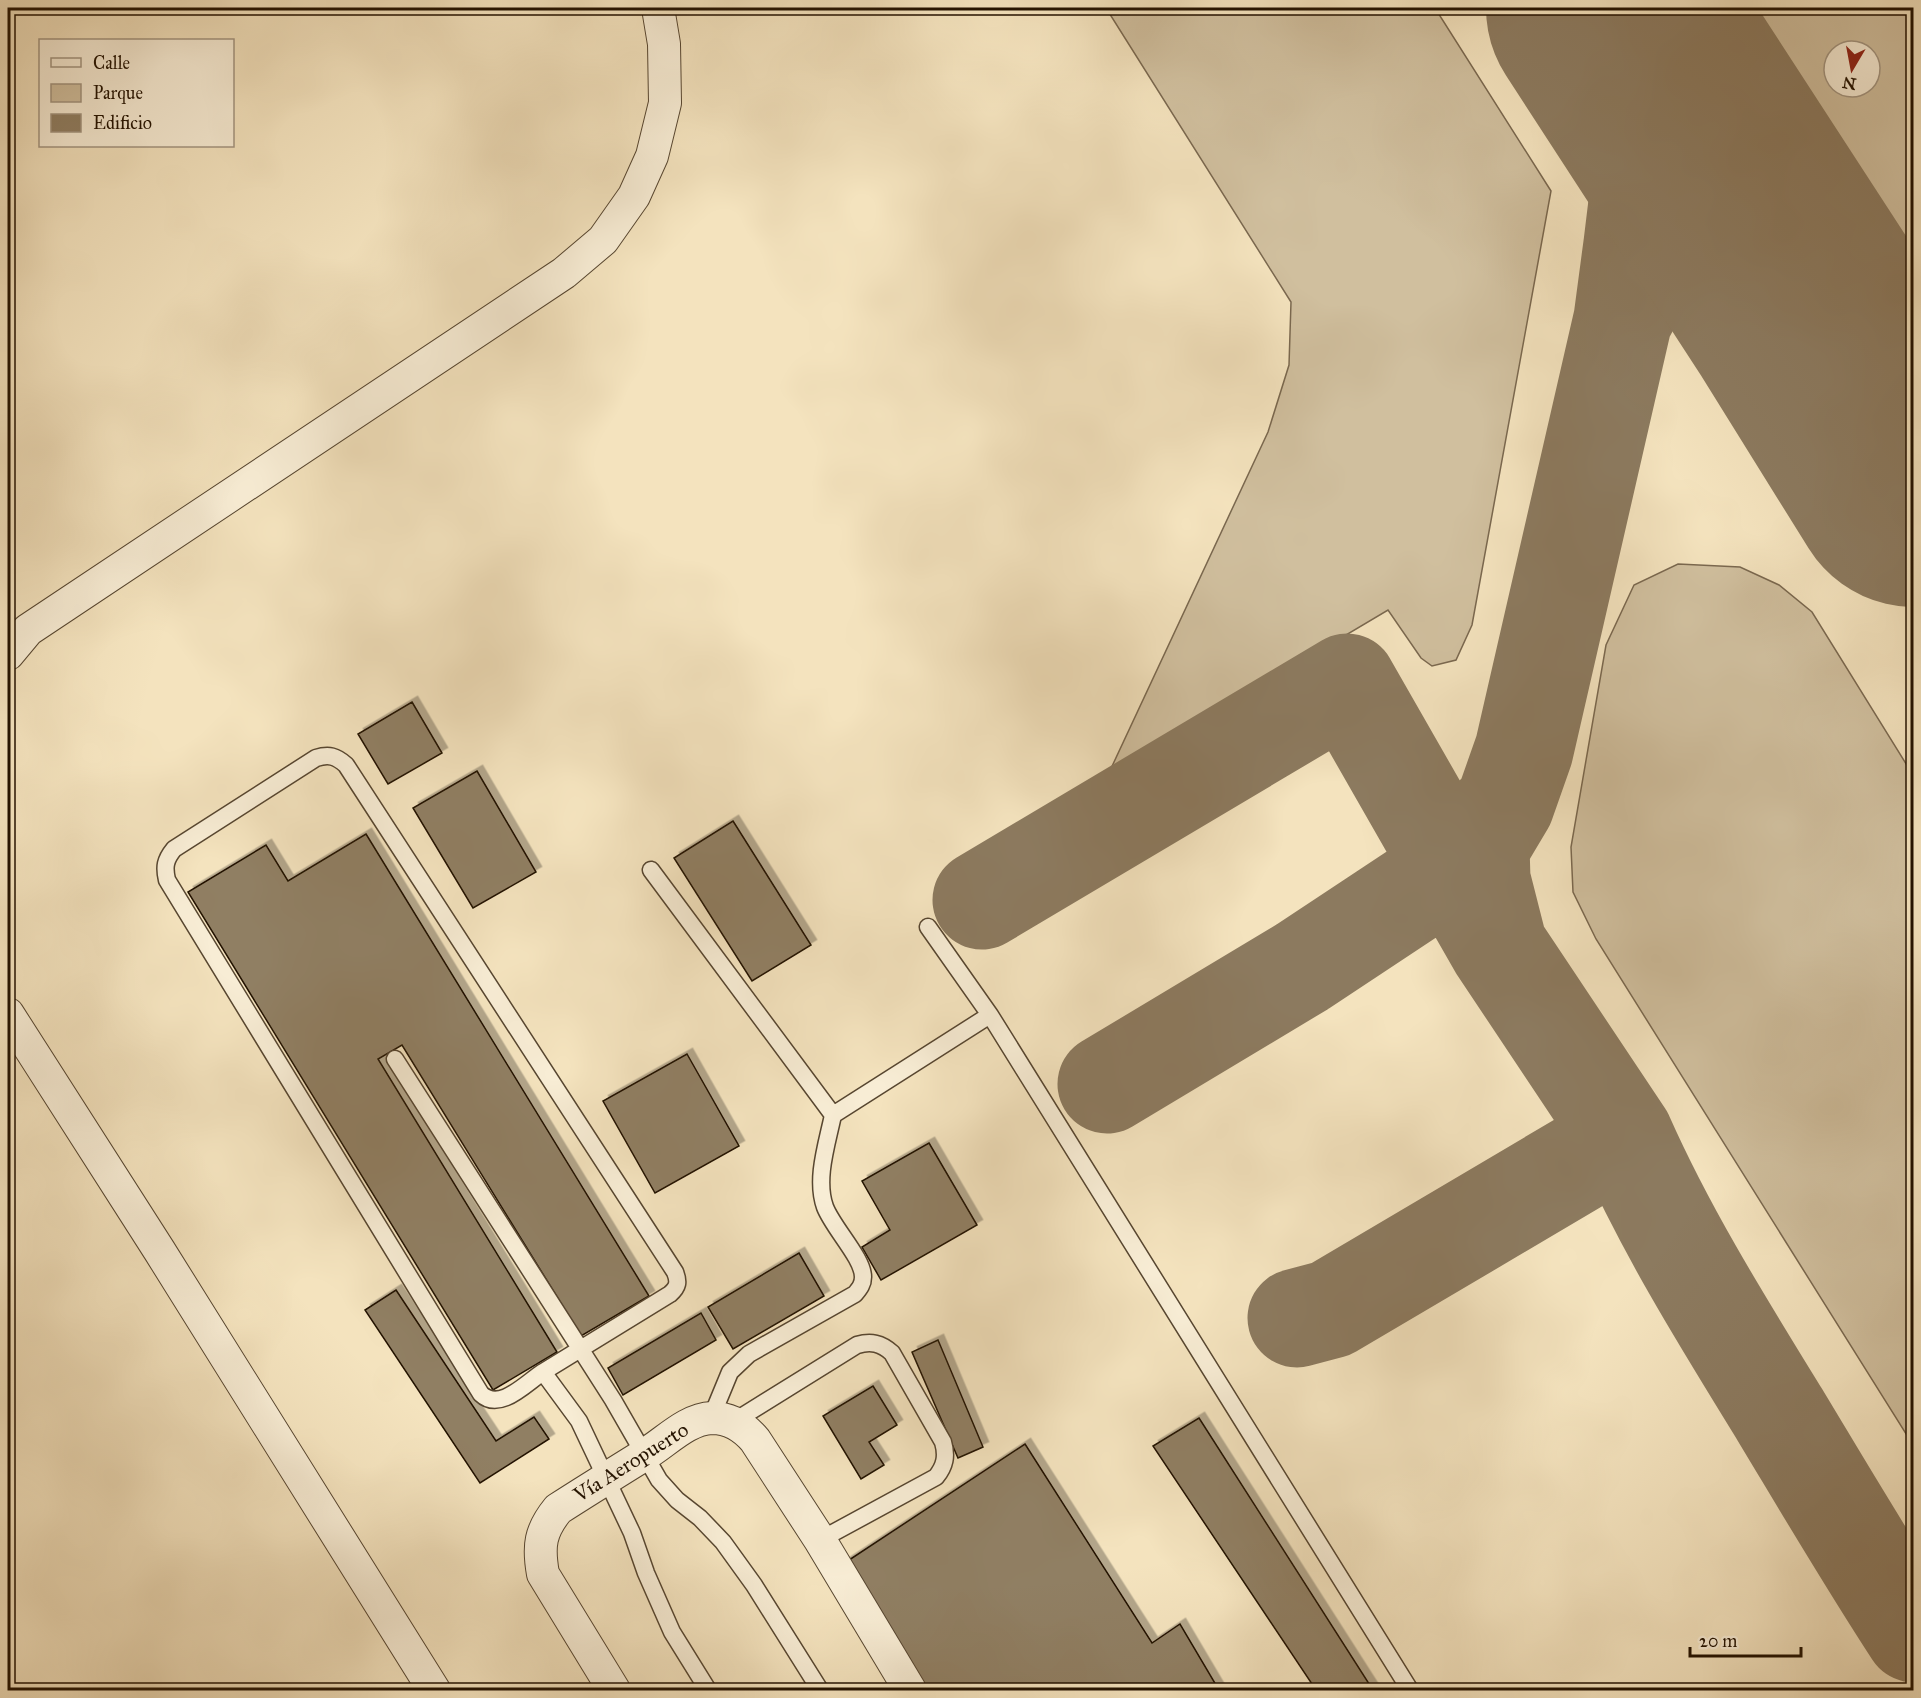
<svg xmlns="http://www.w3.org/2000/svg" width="1921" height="1698" viewBox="0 0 1921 1698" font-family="'IM FELL Great Primer',serif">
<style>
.green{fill:#d0bf9e;stroke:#7a684f;stroke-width:1.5;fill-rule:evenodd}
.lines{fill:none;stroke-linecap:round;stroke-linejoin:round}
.taxiway{stroke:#8c7a5f;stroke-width:99}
.runway{stroke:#8c7a5f;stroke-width:248}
.building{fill:#907f63;stroke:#231200;stroke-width:1.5;filter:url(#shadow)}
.service-casing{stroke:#574630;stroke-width:19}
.minor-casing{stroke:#574630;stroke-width:34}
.service{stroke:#f8edd5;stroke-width:16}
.minor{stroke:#f8edd5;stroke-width:32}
.labels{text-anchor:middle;stroke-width:4.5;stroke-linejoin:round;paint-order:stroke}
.street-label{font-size:21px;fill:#231200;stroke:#f8edd5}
</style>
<defs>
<filter id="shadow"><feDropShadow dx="5.5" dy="-5.5" stdDeviation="0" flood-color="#0004"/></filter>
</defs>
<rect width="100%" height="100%" fill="#f4e3be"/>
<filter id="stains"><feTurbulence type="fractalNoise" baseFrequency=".00333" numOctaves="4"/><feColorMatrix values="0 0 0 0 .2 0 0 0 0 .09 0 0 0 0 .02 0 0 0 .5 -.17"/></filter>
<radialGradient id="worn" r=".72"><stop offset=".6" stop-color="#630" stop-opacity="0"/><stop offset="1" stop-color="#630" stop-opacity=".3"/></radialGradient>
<!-- green -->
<path class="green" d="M 1106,8 L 1435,8 L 1551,191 L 1472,625 L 1456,660 L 1432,666 L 1421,658 L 1388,610 L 1107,777 L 1268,432 L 1289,365 L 1291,302 Z
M 1743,8 L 1913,8 L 1913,277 ZM 1834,51 L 1870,51 L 1870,87 L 1834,87 Z
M 1678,564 L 1740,567 L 1779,585 L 1812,612 L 1913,775 L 1913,1445 L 1596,939 L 1573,892 L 1571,847 L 1606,645 L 1634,585 Z"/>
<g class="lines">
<!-- taxiway -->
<path class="taxiway" d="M 1623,319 L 1637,293 L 1658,275 L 1681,265 L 1702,260 L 1727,262 L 1754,272 L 1777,283 L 1805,308
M 982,900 L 1347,683 L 1498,947 L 1624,1136 C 1667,1233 1724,1324 1780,1415 C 1824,1488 1867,1561 1914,1633
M 1496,939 L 1481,880 L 1480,846 L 1505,804 L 1524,750 L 1623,319 L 1633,244 L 1642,170 L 1642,108 L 1620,23
M 1107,1084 L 1302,967 L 1453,867 L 1463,853 L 1495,815
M 1297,1318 L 1331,1309 L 1624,1136"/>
<!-- runway -->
<path class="runway" d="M 1610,8 L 1805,308 L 1914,483"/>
</g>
<!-- building -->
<path class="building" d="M 412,702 L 442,753 L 388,784 L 358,734 Z
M 477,771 L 536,872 L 473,908 L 413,808 Z
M 733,821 L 811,945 L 752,981 L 674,858 Z
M 366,834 L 649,1296 L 581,1336 L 402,1045 L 378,1059 L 557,1352 L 493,1390 L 188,892 L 266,845 L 288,881 Z
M 687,1054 L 739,1146 L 655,1193 L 603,1101 Z
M 929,1143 L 977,1225 L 881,1280 L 862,1247 L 890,1230 L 862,1181 Z
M 799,1253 L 824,1296 L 733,1349 L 708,1307 Z
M 396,1290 L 496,1441 L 534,1417 L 549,1439 L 480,1483 L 365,1310 Z
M 701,1313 L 716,1340 L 623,1395 L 608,1368 Z
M 938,1340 L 983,1447 L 958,1458 L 912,1352 Z
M 873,1386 L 897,1425 L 869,1442 L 884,1465 L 861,1479 L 823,1416 Z
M 1199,1418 L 1373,1690 L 1316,1690 L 1153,1446 Z
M 1025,1444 L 1152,1643 L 1180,1624 L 1219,1690 L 926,1690 L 876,1610 L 843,1564 Z"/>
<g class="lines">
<defs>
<path id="service" d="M 651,870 L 833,1115
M 928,927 L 990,1015 L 1410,1690
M 395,1059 L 613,1400 L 659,1480 L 677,1500 L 700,1518 L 723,1542 L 754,1585 L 820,1690
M 543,1372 L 670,1294 C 678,1287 679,1282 675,1272 L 346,765 C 336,756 329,754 316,758 L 174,849 C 165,860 164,867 167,880 L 481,1394 C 500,1412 526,1383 543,1372 L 579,1421 L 632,1533 L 646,1573 L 672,1632 L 708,1690
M 711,1418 L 730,1372 L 749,1354 L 855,1294 C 860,1288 863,1284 863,1277 C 863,1258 833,1228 825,1207 C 815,1179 827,1144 833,1115 L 990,1015
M 733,1422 L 857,1345 C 871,1341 881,1343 892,1353 L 943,1442 C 947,1456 945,1466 936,1477 L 820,1540"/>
<path id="minor" d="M 8,654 L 28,630 L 564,273 L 603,240 L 634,196 L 652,156 L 665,103 L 664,44 L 658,8
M 8,1014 L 159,1250 L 434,1690
M 614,1690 L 543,1574 C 538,1546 540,1531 558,1509 C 586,1491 615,1473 644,1455 C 665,1443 686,1419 712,1418 C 730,1418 744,1427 755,1440 L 820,1540 L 910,1690"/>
</defs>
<!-- service casing -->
<use href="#service" class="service-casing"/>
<!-- minor casing -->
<use href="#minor" class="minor-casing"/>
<!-- service -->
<use href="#service" class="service"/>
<!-- minor -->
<use href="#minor" class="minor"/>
</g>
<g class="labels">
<!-- street labels -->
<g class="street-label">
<text transform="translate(631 1462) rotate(-32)" y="7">Vía Aeropuerto</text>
</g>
</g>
<!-- margin -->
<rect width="1921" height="1698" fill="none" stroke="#f4e3be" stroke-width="30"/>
<rect x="9" y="9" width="1903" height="1680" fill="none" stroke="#231200" stroke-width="3"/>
<rect x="15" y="15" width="1891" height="1668" fill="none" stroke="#231200" stroke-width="1.5"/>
<!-- legend -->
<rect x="39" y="39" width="195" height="108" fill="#f8edd5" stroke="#a39580" stroke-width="1.5"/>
<rect x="51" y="58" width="30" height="9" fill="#f8edd5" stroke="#a39580" stroke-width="1.5"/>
<text x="93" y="69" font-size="18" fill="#231200">Calle</text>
<rect x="51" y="84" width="30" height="18" fill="#d0bf9e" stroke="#a39580" stroke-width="1.5"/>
<text x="93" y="99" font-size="18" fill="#231200">Parque</text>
<rect x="51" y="114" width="30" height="18" fill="#907f63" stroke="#a39580" stroke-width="1.5"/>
<text x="93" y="129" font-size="18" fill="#231200">Edificio</text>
<!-- north arrow -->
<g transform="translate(1852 69) rotate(190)"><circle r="28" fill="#f8edd5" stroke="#a39580" stroke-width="1.5"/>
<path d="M0-4.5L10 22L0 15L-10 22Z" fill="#8f2418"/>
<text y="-9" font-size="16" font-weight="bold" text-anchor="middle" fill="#231200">N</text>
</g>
<!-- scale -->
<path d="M1690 1647v9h111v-9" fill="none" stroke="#231200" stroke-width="3"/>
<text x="1699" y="1647" font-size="18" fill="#231200" stroke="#f8edd5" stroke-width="4.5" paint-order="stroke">20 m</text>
<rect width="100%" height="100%" filter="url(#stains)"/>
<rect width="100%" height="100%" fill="url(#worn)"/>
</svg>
